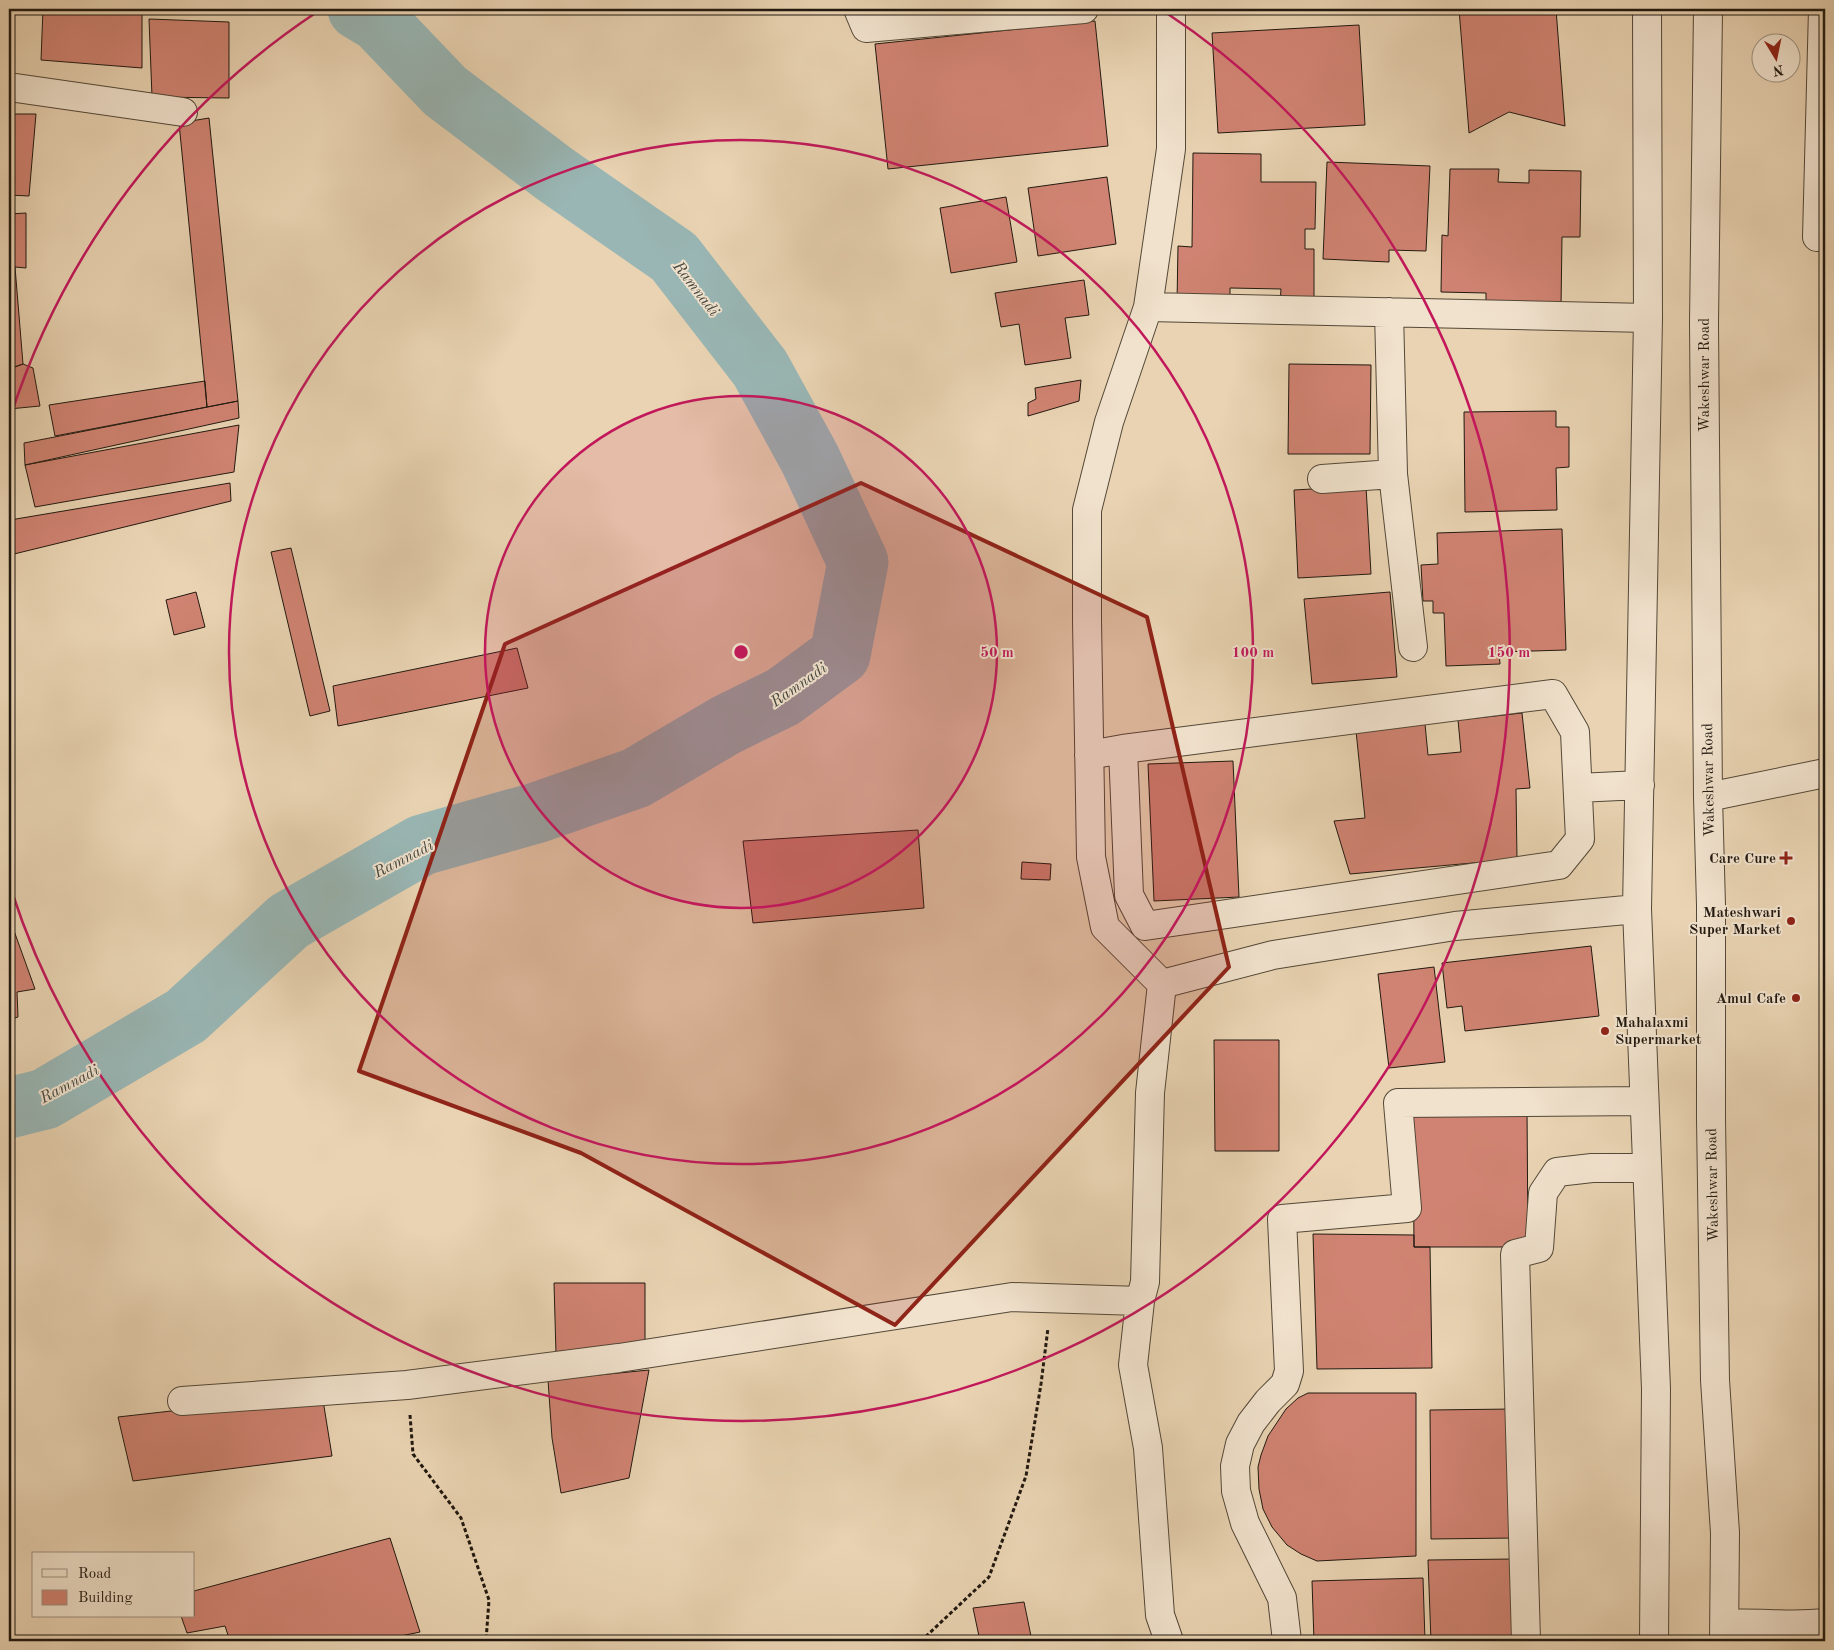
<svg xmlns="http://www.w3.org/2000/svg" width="1834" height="1650" viewBox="0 0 1834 1650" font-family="'Old Standard TT',serif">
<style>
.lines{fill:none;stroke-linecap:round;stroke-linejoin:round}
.river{stroke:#99b6b4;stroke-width:61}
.building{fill:#d08372;stroke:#211910}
.minor-casing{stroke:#534838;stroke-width:30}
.path{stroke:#211910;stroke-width:3;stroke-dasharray:4 2.5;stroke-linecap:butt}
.minor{stroke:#f1e2cd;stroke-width:28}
.marked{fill:#8f2418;fill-opacity:0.2;stroke:#8f2418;stroke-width:4;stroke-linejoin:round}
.ring{fill:none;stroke:#c2185b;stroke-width:2.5}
.poi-dot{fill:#8f2418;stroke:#f1e2cd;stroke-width:2}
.labels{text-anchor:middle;stroke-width:4;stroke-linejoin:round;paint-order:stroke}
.street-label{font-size:15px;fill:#211910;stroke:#f1e2cd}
.poi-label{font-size:15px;font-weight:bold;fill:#211910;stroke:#f1e2cd;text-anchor:end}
.water-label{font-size:16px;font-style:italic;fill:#454841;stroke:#f1e2cd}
.centre{fill:#c2185b;stroke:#f1e2cd;stroke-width:2.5}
.ring-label{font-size:15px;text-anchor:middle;font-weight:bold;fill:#c2185b;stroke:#f1e2cd;stroke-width:4;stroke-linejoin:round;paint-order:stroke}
</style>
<rect width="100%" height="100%" fill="#e9d3b2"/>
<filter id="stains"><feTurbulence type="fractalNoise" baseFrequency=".004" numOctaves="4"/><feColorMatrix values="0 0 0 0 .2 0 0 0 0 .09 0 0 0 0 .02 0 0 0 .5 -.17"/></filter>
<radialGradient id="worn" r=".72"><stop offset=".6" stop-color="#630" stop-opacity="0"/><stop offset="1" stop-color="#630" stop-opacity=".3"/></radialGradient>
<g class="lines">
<!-- river -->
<path class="river" d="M 9,1108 L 45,1099 L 186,1016 L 289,921 L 422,845 L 536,813 L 636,778 L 726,725 L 783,697 L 840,655 L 858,562 L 810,459 L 760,368 L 674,257 L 556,175 L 445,91 L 378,21 L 358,9"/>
</g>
<!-- building -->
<path class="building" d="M 43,9 L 142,9 L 142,68 L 41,60 Z
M 1459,9 L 1556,9 L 1565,126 L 1509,112 L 1469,133 Z
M 149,19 L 229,22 L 229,98 L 152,97 Z
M 1095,21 L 1108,146 L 888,169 L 875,44 Z
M 1359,25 L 1365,125 L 1218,133 L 1212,33 Z
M 9,114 L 36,114 L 29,196 L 9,195 Z
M 209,118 L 238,401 L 207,407 L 179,123 Z
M 1193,153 L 1261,154 L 1261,182 L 1316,182 L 1315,229 L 1305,229 L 1305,249 L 1314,249 L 1314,305 L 1280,304 L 1281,289 L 1230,288 L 1230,303 L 1177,303 L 1178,246 L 1192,247 Z
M 1327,162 L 1430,166 L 1426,251 L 1389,250 L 1389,262 L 1323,259 Z
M 1450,169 L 1499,169 L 1498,182 L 1529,183 L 1529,170 L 1581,171 L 1580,237 L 1562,237 L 1561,308 L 1486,301 L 1486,293 L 1441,292 L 1442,235 L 1448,236 Z
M 1107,177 L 1116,244 L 1038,256 L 1028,188 Z
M 1006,197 L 1017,262 L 951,273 L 940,208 Z
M 26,213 L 26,268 L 15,267 L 23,364 L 9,369 L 9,214 Z
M 1084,280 L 1089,315 L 1065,318 L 1071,358 L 1025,365 L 1019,324 L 1001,327 L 995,293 Z
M 23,364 L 33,368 L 40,406 L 9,409 L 9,369 Z
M 1289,364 L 1371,365 L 1370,454 L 1288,454 Z
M 1081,380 L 1079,401 L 1028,416 L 1028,403 L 1036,399 L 1035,388 Z
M 205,381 L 207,407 L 55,436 L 49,405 Z
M 238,401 L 239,418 L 25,465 L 24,443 Z
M 1556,411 L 1556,427 L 1569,427 L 1569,467 L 1556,468 L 1557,510 L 1465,512 L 1464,412 Z
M 239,425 L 234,472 L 35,507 L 25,465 Z
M 230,483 L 231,501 L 14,554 L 10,520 Z
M 1366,486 L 1371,574 L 1298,578 L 1294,490 Z
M 1562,529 L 1566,650 L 1499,652 L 1500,664 L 1446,666 L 1444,613 L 1433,613 L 1433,601 L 1423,601 L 1421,565 L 1438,564 L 1437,533 Z
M 291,548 L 330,711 L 310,716 L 271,552 Z
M 196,592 L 205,627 L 174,635 L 166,600 Z
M 1390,592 L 1397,677 L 1312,684 L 1304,599 Z
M 517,648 L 528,688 L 338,726 L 333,686 Z
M 1522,713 L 1530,788 L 1516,789 L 1517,859 L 1350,874 L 1334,821 L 1365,818 L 1356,731 L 1425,724 L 1428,755 L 1461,752 L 1458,720 Z
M 1233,761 L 1239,897 L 1154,901 L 1148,764 Z
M 918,830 L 924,908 L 753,923 L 743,841 Z
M 1022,862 L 1051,864 L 1050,880 L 1021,879 Z
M 9,917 L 35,989 L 17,992 L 18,1017 L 9,1020 Z
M 1591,946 L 1599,1016 L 1465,1031 L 1462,1006 L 1447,1008 L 1442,963 Z
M 1434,967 L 1445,1062 L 1389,1068 L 1378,974 Z
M 1214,1040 L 1279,1040 L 1279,1151 L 1215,1151 Z
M 1527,1109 L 1528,1247 L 1414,1247 L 1413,1110 Z
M 1313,1234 L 1414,1235 L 1414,1247 L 1430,1247 L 1432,1368 L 1317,1369 Z
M 554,1283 L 645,1283 L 645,1347 L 556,1354 Z
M 649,1370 L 629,1478 L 561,1493 L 552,1438 L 548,1380 Z
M 1308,1393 L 1416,1393 L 1416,1556 L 1317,1561 L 1301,1554 L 1287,1545 L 1272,1527 L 1263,1509 L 1259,1489 L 1258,1467 L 1261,1455 L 1268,1436 L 1286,1409 L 1298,1398 Z
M 322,1394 L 332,1456 L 133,1481 L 118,1417 Z
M 1513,1409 L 1514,1538 L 1431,1539 L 1430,1410 Z
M 390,1538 L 420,1632 L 377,1641 L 230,1641 L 225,1626 L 187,1633 L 181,1616 L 194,1616 L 194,1591 Z
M 1515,1559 L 1516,1641 L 1431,1641 L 1428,1560 Z
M 1423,1578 L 1425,1641 L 1314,1641 L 1312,1581 Z
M 1024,1602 L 1032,1641 L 980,1641 L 973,1608 Z"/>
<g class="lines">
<defs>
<path id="minor" d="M 858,9 L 866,28 L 1084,9
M 1647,9 L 1648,318 L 1637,909 L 1656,1389 L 1654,1641
M 1708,9 L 1704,323 L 1708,797 L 1711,905 L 1711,1119 L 1715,1380 L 1725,1533 L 1724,1641
M 9,87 L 183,112
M 1817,237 L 1823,9
M 1148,307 L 1648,318
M 1389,312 L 1393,474 L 1413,647
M 1322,479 L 1393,474
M 1089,755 L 1123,749 L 1553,694 L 1575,732 L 1580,839 L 1559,865 L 1145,926 L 1129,895 L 1123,749
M 1578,788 L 1640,785
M 1708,797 L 1825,773
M 1162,984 L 1105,927 L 1091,857 L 1087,621 L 1087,510 L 1109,422 L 1148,307 L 1171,149 L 1171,9
M 1162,984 L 1150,1093 L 1145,1282 L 1140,1301 L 1133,1365 L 1148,1448 L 1160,1615 L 1169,1641
M 1162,984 L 1273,955 L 1455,926 L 1637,909
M 182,1401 L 407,1385 L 619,1358 L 1012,1297 L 1140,1301
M 1725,1624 C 1758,1622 1792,1627 1825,1623
M 1287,1641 L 1282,1598 L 1245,1523 L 1236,1491 L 1235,1466 L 1240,1444 L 1251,1423 L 1268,1401 L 1285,1384 L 1289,1371 L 1282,1219 L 1407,1208 L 1398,1103 L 1644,1101
M 1526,1641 L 1515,1254 L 1539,1248 L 1543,1193 L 1557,1172 L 1592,1168 L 1647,1168"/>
</defs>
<!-- minor casing -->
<use href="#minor" class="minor-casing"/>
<!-- path -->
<path class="path" d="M 410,1415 L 413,1454 L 461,1518 L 489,1600 L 486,1641
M 921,1641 L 989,1577 L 1026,1476 L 1041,1384 L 1048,1328"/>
<!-- minor -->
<use href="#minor" class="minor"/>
</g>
<!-- marked area -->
<path class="marked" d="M 861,483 L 1147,617 L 1229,967 L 895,1325 L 581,1153 L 359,1071 L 505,644 Z"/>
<!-- distance rings -->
<circle cx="741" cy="652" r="256" fill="#c2185b" fill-opacity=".12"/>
<g class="ring">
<circle cx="741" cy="652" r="256"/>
<circle cx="741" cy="652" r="512"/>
<path d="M11 415A768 768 0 0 1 317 12M1165 12A768 768 0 1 1 11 889"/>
</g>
<!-- markers -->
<g class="poi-dot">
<path d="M1783.5 850.5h5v5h5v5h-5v5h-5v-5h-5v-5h5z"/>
<circle cx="1791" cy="921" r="5"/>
<circle cx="1796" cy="998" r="5"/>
<circle cx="1605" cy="1031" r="5"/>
</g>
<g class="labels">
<!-- street labels -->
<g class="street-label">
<text transform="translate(1704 375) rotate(-90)" y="5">Wakeshwar Road</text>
<text transform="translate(1708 780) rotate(-91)" y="5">Wakeshwar Road</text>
<text transform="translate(1712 1185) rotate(-91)" y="5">Wakeshwar Road</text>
</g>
<!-- poi labels -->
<g class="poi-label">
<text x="1776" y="863">Care Cure</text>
<text x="1781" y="917">Mateshwari<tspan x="1781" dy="17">Super Market</tspan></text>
<text x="1786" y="1003">Amul Cafe</text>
<text x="1615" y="1027" text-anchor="start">Mahalaxmi<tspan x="1615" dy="17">Supermarket</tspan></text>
</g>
<!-- water labels -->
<g class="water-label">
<text transform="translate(697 288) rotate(52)" y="6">Ramnadi</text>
<text transform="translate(798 684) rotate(-35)" y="6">Ramnadi</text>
<text transform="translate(403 858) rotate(-27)" y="6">Ramnadi</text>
<text transform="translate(69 1083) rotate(-28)" y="6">Ramnadi</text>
</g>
</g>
<circle cx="741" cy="652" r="8" class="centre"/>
<g class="ring-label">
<text x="997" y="657">50 m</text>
<text x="1253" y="657">100 m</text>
<text x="1509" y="657">150 m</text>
</g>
<!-- margin -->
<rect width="1834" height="1650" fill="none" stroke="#e9d3b2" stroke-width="30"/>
<rect x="10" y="10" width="1814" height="1630" fill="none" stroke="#211910" stroke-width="2.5"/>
<rect x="15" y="15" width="1804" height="1620" fill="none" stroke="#211910"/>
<!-- legend -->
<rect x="32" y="1552" width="162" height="65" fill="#f1e2cd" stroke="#9e9281"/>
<rect x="42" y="1569" width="25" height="8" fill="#f1e2cd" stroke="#9e9281"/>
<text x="78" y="1578" font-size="15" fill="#211910">Road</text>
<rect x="42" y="1590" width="25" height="15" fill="#d08372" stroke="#9e9281"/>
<text x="78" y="1602" font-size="15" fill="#211910">Building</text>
<!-- north arrow -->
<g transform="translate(1776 58) rotate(170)"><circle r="24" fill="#f1e2cd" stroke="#9e9281"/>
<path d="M0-4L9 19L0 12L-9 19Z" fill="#8f2418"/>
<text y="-8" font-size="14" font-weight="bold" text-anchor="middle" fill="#211910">N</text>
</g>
<rect width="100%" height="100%" filter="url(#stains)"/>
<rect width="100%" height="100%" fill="url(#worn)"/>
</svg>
